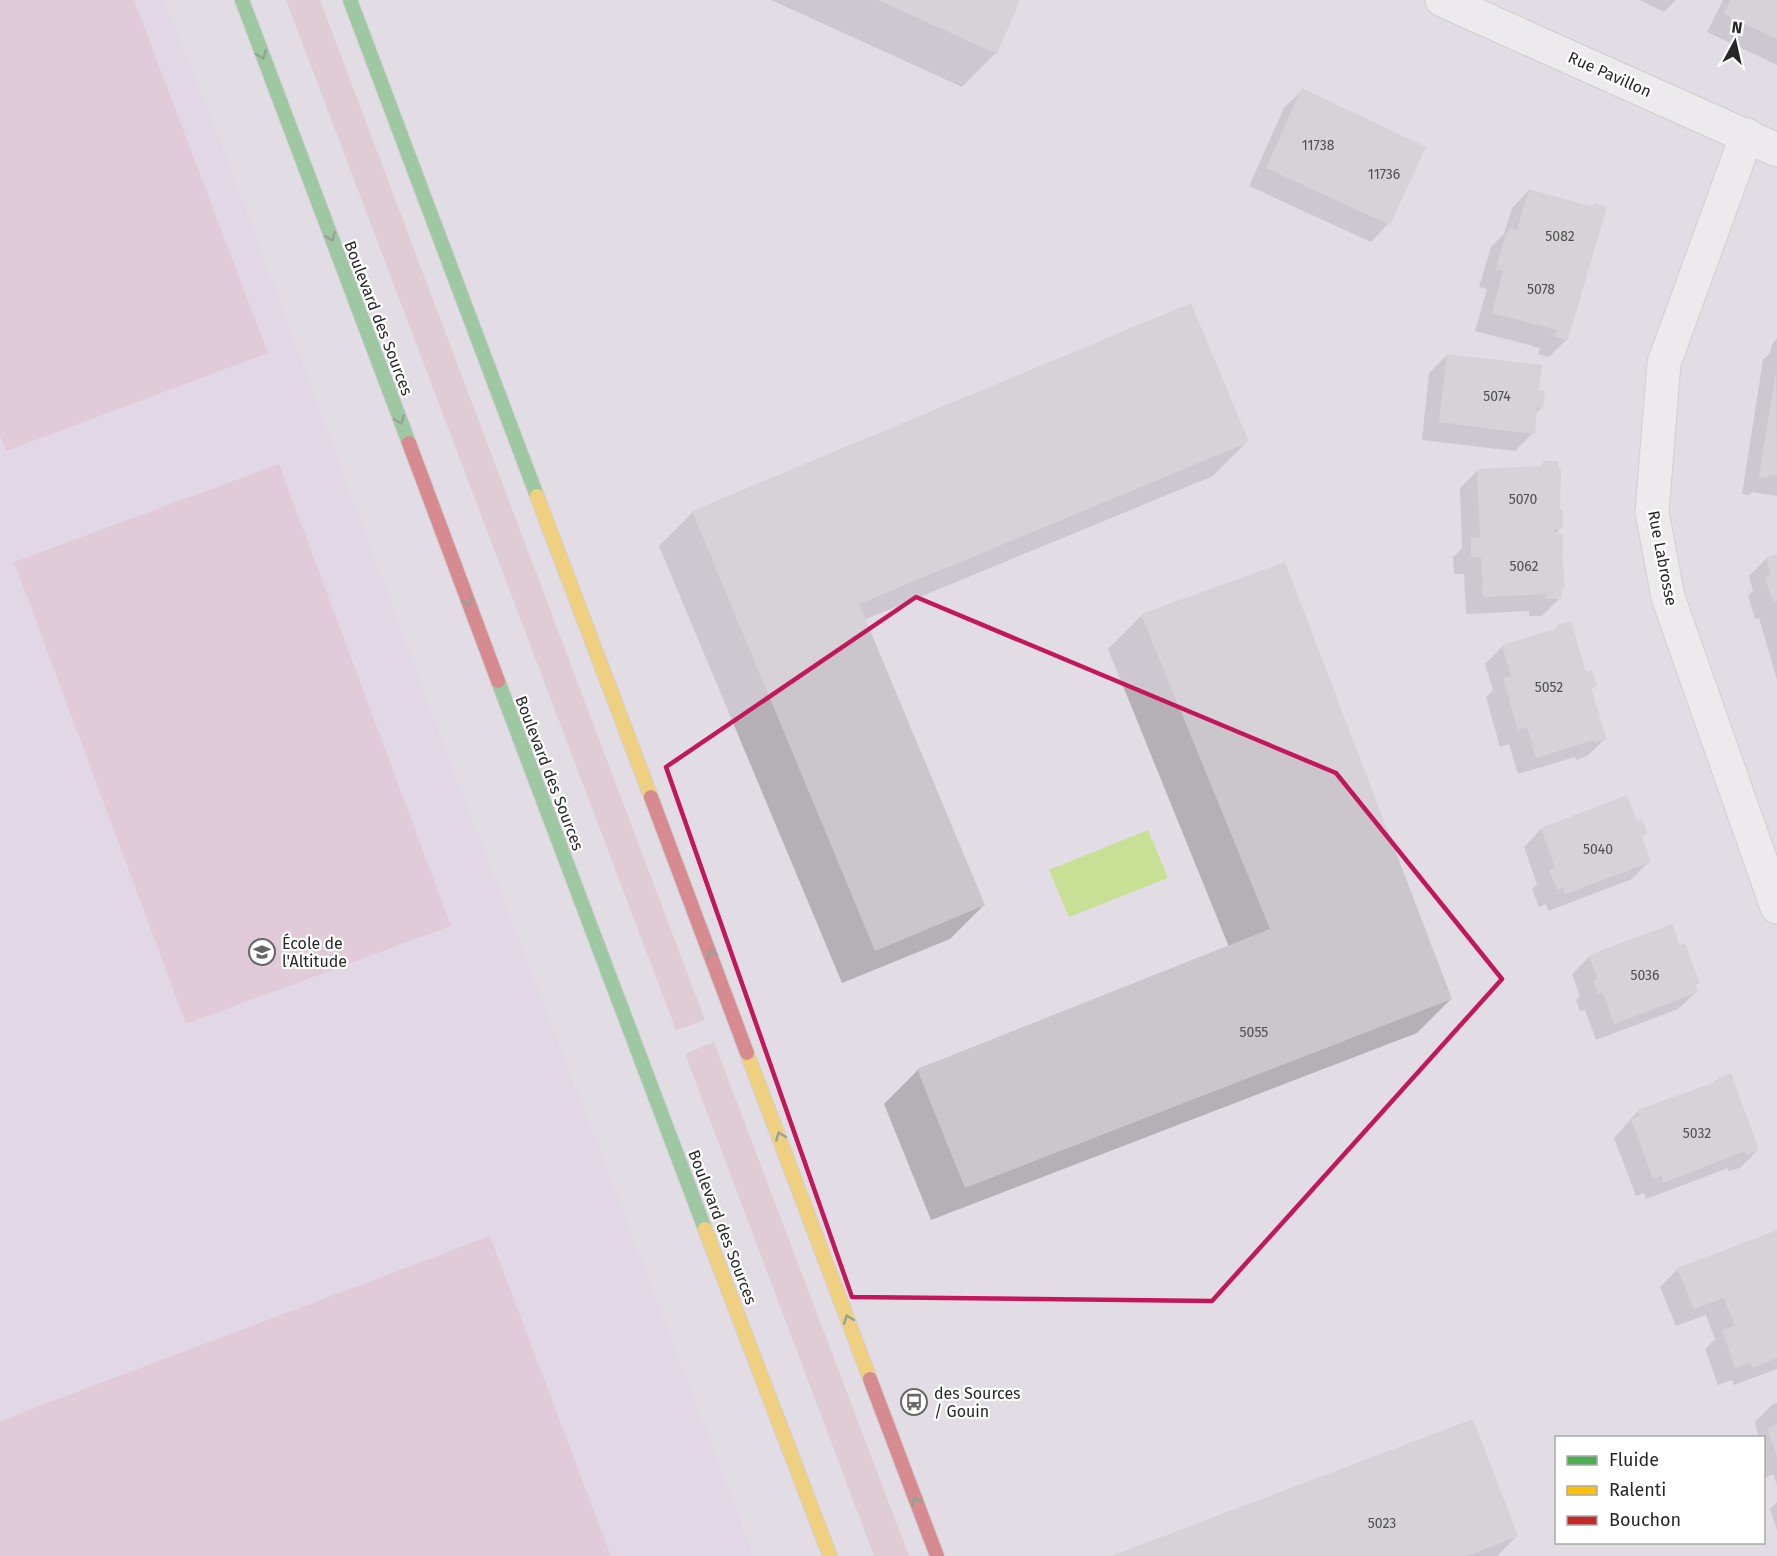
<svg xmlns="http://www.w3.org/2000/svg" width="1777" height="1556" viewBox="0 0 1777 1556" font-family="'Fira Sans',sans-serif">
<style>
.education{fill:#e2d2e7}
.green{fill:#deb8c4}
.pitch{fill:#e1b6cd}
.water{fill:#c7e096}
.shadow{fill:#0003}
.building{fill:#cac6cb}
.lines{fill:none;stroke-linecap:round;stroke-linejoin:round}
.street-casing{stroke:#bebebe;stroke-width:35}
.fast-casing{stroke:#bebebe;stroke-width:16}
.slow-casing{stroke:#bebebe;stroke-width:16}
.jam-casing{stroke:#bebebe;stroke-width:16}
.street{stroke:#fbfafb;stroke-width:33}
.fast{stroke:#4caf50;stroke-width:14}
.slow{stroke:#ffc107;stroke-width:14}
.jam{stroke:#c62828;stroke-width:14}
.oneway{stroke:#365d37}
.marked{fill:none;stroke:#c2185b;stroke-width:4.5;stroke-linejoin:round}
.labels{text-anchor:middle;stroke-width:4.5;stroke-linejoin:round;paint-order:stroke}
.number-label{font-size:14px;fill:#505051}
.street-label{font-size:16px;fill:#272727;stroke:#fff}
.poi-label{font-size:16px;fill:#272727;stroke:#fff;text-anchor:start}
</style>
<rect width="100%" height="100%" fill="#e2dce4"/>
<!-- education -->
<path class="education" d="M 0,0 L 164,0 L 227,158 L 441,738 L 606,1166 L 754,1556 L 0,1556 Z"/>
<!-- green -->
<path class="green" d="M 286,0 L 320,0 L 705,1020 L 676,1030 Z
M 714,1042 L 909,1556 L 874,1556 L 685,1054 Z"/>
<!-- pitch -->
<path class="pitch" d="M 0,0 L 134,0 L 268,353 L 6,451 L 0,436 Z
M 279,464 L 451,926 L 186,1024 L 14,562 Z
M 490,1236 L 611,1556 L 0,1556 L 0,1421 Z"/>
<!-- water -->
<path class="water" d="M 1148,830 L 1168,878 L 1069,917 L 1049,870 Z"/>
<!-- shadow -->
<path class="shadow" d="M 771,0 L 1019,0 L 996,53 L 962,87 Z
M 1640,0 L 1676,0 L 1664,12 Z
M 1723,0 L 1777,0 L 1777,65 L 1707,32 Z
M 1302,90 L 1424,148 L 1388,224 L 1371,242 L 1249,186 L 1284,108 Z
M 1529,190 L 1591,208 L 1594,205 L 1567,339 L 1549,357 L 1538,354 L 1540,348 L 1475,331 L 1487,289 L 1479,287 L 1491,247 L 1504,234 L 1512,208 Z
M 1777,338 L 1777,496 L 1752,492 L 1749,495 L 1742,494 L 1763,360 L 1770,353 L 1772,344 Z
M 1447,355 L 1538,391 L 1542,407 L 1535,414 L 1533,433 L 1515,451 L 1422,440 L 1429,373 Z
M 1247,442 L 1213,476 L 864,620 L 984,905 L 950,939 L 842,983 L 659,546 L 693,512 Z
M 1544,463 L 1562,527 L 1553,536 L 1562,552 L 1563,588 L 1560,591 L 1560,598 L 1542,616 L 1529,616 L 1529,611 L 1466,614 L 1464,574 L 1454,574 L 1453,557 L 1462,548 L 1460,488 L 1478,470 L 1539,468 Z
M 1777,555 L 1777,680 L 1759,618 L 1755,619 L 1748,596 L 1753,591 L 1749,576 L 1767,558 Z
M 1142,615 L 1451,999 L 1417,1033 L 931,1220 L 884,1104 L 918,1070 L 1229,947 L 1108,649 Z
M 1558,626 L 1585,674 L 1595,686 L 1590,690 L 1605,739 L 1587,756 L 1576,760 L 1575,757 L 1518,774 L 1509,744 L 1500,747 L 1486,697 L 1493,690 L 1485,664 L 1503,646 L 1554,631 Z
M 1626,797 L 1636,823 L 1646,833 L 1641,838 L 1649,861 L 1632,879 L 1548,911 L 1546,904 L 1539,907 L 1532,889 L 1537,884 L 1524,847 L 1541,829 Z
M 1679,947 L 1698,983 L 1694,987 L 1696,992 L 1678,1009 L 1596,1040 L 1585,1010 L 1580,1011 L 1576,1000 L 1580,996 L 1572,974 L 1590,956 Z
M 1718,1079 L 1758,1150 L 1740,1168 L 1728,1171 L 1728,1168 L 1646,1199 L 1644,1193 L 1636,1196 L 1614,1138 L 1638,1111 L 1712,1085 Z
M 1777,1231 L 1777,1369 L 1734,1385 L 1732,1380 L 1718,1385 L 1705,1349 L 1715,1339 L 1706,1315 L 1676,1326 L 1660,1287 L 1678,1269 Z
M 1777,1403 L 1777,1485 L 1773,1474 L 1764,1478 L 1764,1438 L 1759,1438 L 1755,1422 L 1773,1404 Z
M 1777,1502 L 1777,1530 L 1770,1509 Z
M 1517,1536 L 1497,1556 L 1115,1556 Z"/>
<!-- building -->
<path class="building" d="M 878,0 L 1020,0 L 997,54 Z
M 1731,0 L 1777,0 L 1777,39 L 1724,14 Z
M 1302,88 L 1426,147 L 1390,225 L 1266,168 Z
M 1529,189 L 1593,207 L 1594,203 L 1607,207 L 1568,340 L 1555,336 L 1557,330 L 1492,313 L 1503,271 L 1496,269 L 1502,247 L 1509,228 L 1517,230 Z
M 1191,303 L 1249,442 L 859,604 L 985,905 L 875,951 L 692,511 Z
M 1447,354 L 1542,365 L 1539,390 L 1545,390 L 1543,408 L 1537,407 L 1535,434 L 1439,422 Z
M 1776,372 L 1777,476 L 1769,474 L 1768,478 L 1759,477 Z
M 1543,461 L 1558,461 L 1559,469 L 1561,469 L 1560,509 L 1563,509 L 1563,528 L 1555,530 L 1555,534 L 1563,534 L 1563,552 L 1562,552 L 1565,588 L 1562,588 L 1561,599 L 1546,599 L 1546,594 L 1483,597 L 1481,557 L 1471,557 L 1471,538 L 1480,537 L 1477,469 L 1543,466 Z
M 1777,554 L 1777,601 L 1773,602 L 1765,577 L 1771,575 L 1766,557 Z
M 1285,562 L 1452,999 L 965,1188 L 917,1069 L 1270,929 L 1141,614 Z
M 1571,621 L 1586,672 L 1592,670 L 1597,686 L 1591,688 L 1607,739 L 1594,743 L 1593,740 L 1536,758 L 1527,727 L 1518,730 L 1503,678 L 1511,676 L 1502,645 L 1559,628 L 1557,625 Z
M 1627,795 L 1637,821 L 1642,819 L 1648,833 L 1642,836 L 1651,862 L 1565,894 L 1563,887 L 1557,890 L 1549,870 L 1555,868 L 1541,828 Z
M 1672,924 L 1680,945 L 1685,944 L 1700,983 L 1695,984 L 1698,992 L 1614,1024 L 1603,993 L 1598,994 L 1593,981 L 1597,979 L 1589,955 Z
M 1731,1073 L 1759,1150 L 1746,1155 L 1745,1151 L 1663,1183 L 1662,1176 L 1653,1179 L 1631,1119 L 1640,1116 L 1637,1110 L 1718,1081 L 1717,1078 Z
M 1777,1230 L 1777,1358 L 1752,1368 L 1750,1363 L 1735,1368 L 1722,1330 L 1735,1326 L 1724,1298 L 1694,1309 L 1677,1268 Z
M 1473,1419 L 1518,1536 L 1467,1556 L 1111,1556 Z
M 1777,1424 L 1777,1457 L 1767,1428 Z"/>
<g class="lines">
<defs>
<path id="street" d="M 1442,0 L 1777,150
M 1747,135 L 1664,363 L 1652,512 L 1668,597 L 1777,907"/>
<path id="fast" d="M 242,0 L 409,443
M 350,0 L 537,496
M 498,681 L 705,1229"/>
<path id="slow" d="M 537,496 L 651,797
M 747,1053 L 870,1379
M 705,1229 L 830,1556"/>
<path id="jam" d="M 409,443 L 498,681
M 651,797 L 747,1053
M 870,1379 L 937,1556"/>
</defs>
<!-- street casing -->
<use href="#street" class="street-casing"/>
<!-- fast casing -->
<use href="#fast" class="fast-casing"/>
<!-- slow casing -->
<use href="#slow" class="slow-casing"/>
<!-- jam casing -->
<use href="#jam" class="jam-casing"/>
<!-- street -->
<use href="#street" class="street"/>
<!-- fast -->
<use href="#fast" class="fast"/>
<!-- slow -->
<use href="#slow" class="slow"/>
<!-- jam -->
<use href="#jam" class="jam"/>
</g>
<!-- one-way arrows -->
<defs><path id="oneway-chevron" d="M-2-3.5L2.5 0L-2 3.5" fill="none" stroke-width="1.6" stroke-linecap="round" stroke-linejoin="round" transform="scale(1.5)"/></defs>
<g class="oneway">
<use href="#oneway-chevron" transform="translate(262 55) rotate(69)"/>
<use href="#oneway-chevron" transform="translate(331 237) rotate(69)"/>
<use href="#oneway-chevron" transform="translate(400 420) rotate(69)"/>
<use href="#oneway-chevron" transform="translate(468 602) rotate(69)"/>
<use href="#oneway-chevron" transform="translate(711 954) rotate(-111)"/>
<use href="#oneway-chevron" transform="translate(780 1136) rotate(-111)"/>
<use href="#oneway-chevron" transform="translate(848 1319) rotate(-110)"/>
<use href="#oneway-chevron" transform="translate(916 1501) rotate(-111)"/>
</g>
<!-- marked area -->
<path d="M0 0H1777V1556H0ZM 916,597 L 1336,773 L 1502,979 L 1212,1301 L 852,1297 L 666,767 Z" fill="#e2dce4" fill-opacity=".55" fill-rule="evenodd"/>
<path class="marked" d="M 916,597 L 1336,773 L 1502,979 L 1212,1301 L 852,1297 L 666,767 Z"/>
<!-- icons -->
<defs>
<symbol id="school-ring" viewBox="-11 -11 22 22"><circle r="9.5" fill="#fff" stroke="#686669" stroke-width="1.5"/><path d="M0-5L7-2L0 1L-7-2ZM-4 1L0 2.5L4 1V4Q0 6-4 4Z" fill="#686669"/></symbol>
<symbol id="bus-ring" viewBox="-11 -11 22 22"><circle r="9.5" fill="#fff" stroke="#686669" stroke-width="1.5"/><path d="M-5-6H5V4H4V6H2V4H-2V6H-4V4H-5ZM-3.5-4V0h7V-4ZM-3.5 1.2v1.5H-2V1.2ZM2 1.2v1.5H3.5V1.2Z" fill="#686669"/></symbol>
</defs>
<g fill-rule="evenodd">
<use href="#school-ring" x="247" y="937" width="30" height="30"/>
<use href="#bus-ring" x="899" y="1387" width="30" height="30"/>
</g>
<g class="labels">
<!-- number labels -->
<g class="number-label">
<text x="1318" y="150">11738</text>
<text x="1384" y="179">11736</text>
<text x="1560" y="241">5082</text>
<text x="1541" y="294">5078</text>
<text x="1497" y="401">5074</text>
<text x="1523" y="504">5070</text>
<text x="1524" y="571">5062</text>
<text x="1549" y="692">5052</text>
<text x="1598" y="854">5040</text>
<text x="1645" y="980">5036</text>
<text x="1254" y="1037">5055</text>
<text x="1697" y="1138">5032</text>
<text x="1382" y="1528">5023</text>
</g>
<!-- street labels -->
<g class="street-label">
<text transform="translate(1610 74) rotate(24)" y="6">Rue Pavillon</text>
<text transform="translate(379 318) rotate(69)" y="6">Boulevard des Sources</text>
<text transform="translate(1663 558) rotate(79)" y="6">Rue Labrosse</text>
<text transform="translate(550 773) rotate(69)" y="6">Boulevard des Sources</text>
<text transform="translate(723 1227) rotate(69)" y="6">Boulevard des Sources</text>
</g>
<!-- poi labels -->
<g class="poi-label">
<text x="282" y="949">École de<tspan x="282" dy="18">l'Altitude</tspan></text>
<text x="934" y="1399">des Sources<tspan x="934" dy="18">/ Gouin</tspan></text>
</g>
</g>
<!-- legend -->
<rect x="1555" y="1436" width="210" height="108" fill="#ffffff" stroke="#a9a9a9" stroke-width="1.5"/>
<rect x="1567" y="1456" width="30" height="9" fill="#4caf50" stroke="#a9a9a9" stroke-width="1.5"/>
<text x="1609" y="1466" font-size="18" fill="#272727">Fluide</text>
<rect x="1567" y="1486" width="30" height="9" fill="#ffc107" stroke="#a9a9a9" stroke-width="1.5"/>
<text x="1609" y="1496" font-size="18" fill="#272727">Ralenti</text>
<rect x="1567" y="1516" width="30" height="9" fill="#c62828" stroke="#a9a9a9" stroke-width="1.5"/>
<text x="1609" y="1526" font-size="18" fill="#272727">Bouchon</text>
<!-- north arrow -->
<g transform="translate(1735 42) rotate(8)" stroke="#ffffff" stroke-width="4.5" paint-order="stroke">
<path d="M0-4.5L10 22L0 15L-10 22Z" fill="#272727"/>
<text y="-9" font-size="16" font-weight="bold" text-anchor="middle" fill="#272727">N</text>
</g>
</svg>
